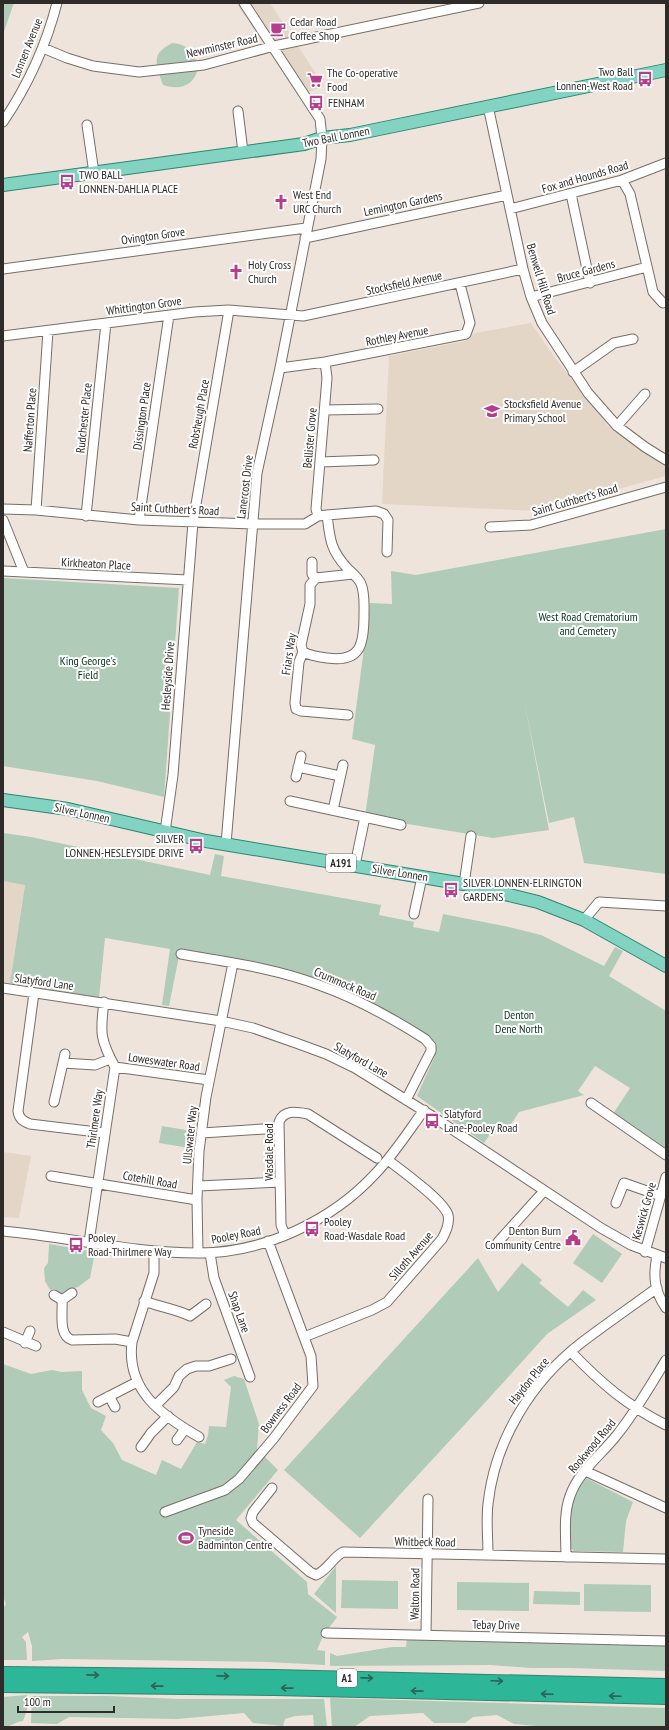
<svg xmlns="http://www.w3.org/2000/svg" width="669" height="1730" viewBox="0 0 669 1730" font-family="'PT Sans Narrow',sans-serif">
<style>
.built{fill:#e4d6c7}
.green{fill:#b0cbb7}
.lines{fill:none;stroke-linecap:round;stroke-linejoin:round}
.minor-casing{stroke:#776f66;stroke-width:11}
.major-casing{stroke:#2e8571;stroke-width:14}
.highway-casing{stroke:#2e8571;stroke-width:16}
.minor{stroke:#fff;stroke-width:9}
.major{stroke:#82d3c1;stroke-width:12}
.highway{stroke:#2eb698;stroke-width:14}
.oneway{stroke:#2f6355}
.labels{text-anchor:middle;stroke-width:4;stroke-linejoin:round;paint-order:stroke}
.shield{fill:#fff;stroke:#6d6b68;stroke-width:1}
.shield-label{font-size:11px;font-weight:bold;fill:#2f2b28}
.poi-label{font-size:12px;fill:#2f2b28;stroke:#fff;text-anchor:start}
.street-label{font-size:12px;fill:#2f2b28;stroke:#fff}
.park-label{font-size:12px;fill:#05361a;stroke:#fff}
</style>
<rect width="100%" height="100%" fill="#eee4db"/>
<!-- built -->
<path class="built" d="M 236,3 L 270,3 L 324,86 L 299,96 Z
M 531,323 L 556,359 L 609,427 L 666,467 L 666,476 L 538,511 L 382,504 L 389,356 L 465,341 L 475,333 Z
M 3,881 L 25,884 L 10,983 L 3,982 Z
M 3,1152 L 31,1156 L 19,1218 L 3,1217 Z"/>
<!-- green -->
<path class="green" d="M 3,3 L 14,3 L 3,34 Z
M 172,43 C 184,44 192,48 196,61 L 157,65 C 155,53 162,49 172,43 Z
M 198,69 C 193,87 179,90 163,85 L 159,74 Z
M 666,529 L 666,874 L 584,863 L 574,817 L 549,823 L 524,700 L 549,830 L 493,838 L 365,817 L 375,745 L 352,739 L 370,603 L 392,604 L 391,571 L 416,575 Z
M 3,578 L 179,588 L 164,797 L 97,781 L 3,766 Z
M 3,833 L 31,837 L 210,875 L 215,854 L 224,856 L 221,876 L 381,905 L 379,915 L 414,922 L 413,927 L 439,932 L 443,914 L 509,927 L 541,935 L 604,966 L 615,947 L 623,951 L 609,976 L 666,1011 L 666,1150 L 613,1114 L 630,1088 L 595,1066 L 578,1091 L 584,1095 L 519,1112 L 509,1127 L 499,1121 L 484,1143 L 417,1096 L 435,1056 L 435,1048 L 316,981 L 180,951 L 169,1006 L 162,1005 L 170,949 L 105,938 L 99,998 L 10,983 L 25,885 L 3,881 Z
M 162,1126 L 198,1132 L 196,1149 L 159,1143 Z
M 593,1234 L 622,1254 L 602,1283 L 573,1263 Z
M 49,1244 L 95,1252 L 90,1278 L 78,1287 L 71,1289 L 63,1294 L 55,1289 L 50,1290 L 45,1281 L 44,1268 L 48,1263 Z
M 478,1258 L 498,1292 L 522,1263 L 542,1280 L 539,1283 L 568,1307 L 583,1290 L 596,1300 L 547,1334 L 491,1396 L 360,1538 L 284,1470 Z
M 3,1364 L 31,1374 L 52,1370 L 62,1372 L 82,1371 L 82,1390 L 91,1408 L 106,1416 L 101,1430 L 113,1443 L 122,1460 L 156,1475 L 162,1460 L 181,1469 L 197,1442 L 205,1444 L 208,1435 L 209,1426 L 226,1427 L 231,1387 L 224,1380 L 234,1376 L 244,1379 L 259,1424 L 257,1449 L 278,1470 L 236,1520 L 307,1582 L 308,1594 L 337,1617 L 323,1636 L 317,1650 L 325,1651 L 325,1665 L 267,1662 L 62,1659 L 32,1661 L 32,1646 L 28,1632 L 22,1637 L 26,1642 L 27,1660 L 3,1660 L 3,1609 L 6,1604 L 3,1596 Z
M 584,1477 L 633,1502 L 626,1521 L 623,1552 L 574,1551 L 569,1546 C 570,1521 570,1498 584,1477 Z
M 336,1566 L 336,1613 L 314,1594 Z
M 342,1580 L 398,1581 L 398,1609 L 341,1608 Z
M 457,1582 L 529,1583 L 529,1611 L 457,1610 Z
M 584,1584 L 651,1585 L 651,1612 L 584,1611 Z
M 534,1591 L 580,1592 L 580,1605 L 533,1604 Z
M 407,1638 L 666,1643 L 666,1671 L 570,1668 L 531,1668 L 490,1665 L 330,1666 L 330,1653 L 337,1656 L 392,1647 L 406,1647 Z
M 27,1695 L 27,1710 L 23,1721 C 15,1722 10,1727 3,1727 L 3,1697 Z
M 32,1696 L 107,1696 L 179,1699 L 324,1699 L 327,1727 L 314,1727 L 313,1715 L 295,1716 L 285,1719 L 283,1726 L 253,1723 L 244,1713 L 177,1719 L 69,1717 L 57,1724 L 31,1723 Z
M 330,1698 L 666,1708 L 666,1727 L 548,1727 L 514,1724 L 497,1715 L 473,1717 L 465,1723 L 434,1723 L 423,1713 L 370,1716 L 354,1727 L 332,1727 Z"/>
<g class="lines">
<defs>
<path id="minor" d="M 43,48 L 67,58 L 93,66 L 139,72 L 204,65 L 274,46 L 479,3
M 488,106 L 523,269 L 531,297 L 542,323 L 588,393 L 617,426 L 645,447 L 666,460
M 238,111 L 243,152
M 3,122 C 28,85 46,46 57,3
M 87,125 L 94,173
M 622,180 L 630,194 L 653,292 L 663,303
M 571,194 L 590,283
M 510,209 L 622,180 L 666,163
M 305,238 L 507,195
M 3,269 L 306,228
M 531,297 L 647,267
M 3,336 L 194,312 L 229,310 L 303,316 L 523,269
M 280,368 L 325,362 L 466,334 L 470,323 L 460,284
M 573,372 L 614,343 L 633,339
M 325,410 L 378,409
M 617,426 L 645,394
M 320,462 L 374,460
M 3,509 L 36,510 L 139,520 L 253,524 L 305,524 L 318,516 L 327,515 L 376,511 L 384,514 L 388,520 L 387,552
M 36,510 L 48,331
M 86,516 L 106,323
M 318,516 L 316,509 L 327,378 L 325,362
M 3,520 L 24,572
M 139,520 L 169,315
M 490,527 L 531,525 L 666,487
M 312,562 L 312,574 L 316,578 L 353,574
M 3,571 L 188,580
M 316,578 L 310,585 L 310,604 L 301,645 L 303,652 L 299,662 L 295,703 L 296,709 L 301,711 L 348,715
M 303,652 C 311,656 319,657 327,658 C 361,663 364,644 364,615 C 364,605 365,593 361,584 C 359,578 351,572 347,568 C 330,549 330,539 327,515
M 298,767 L 340,776
M 296,777 L 301,756
M 290,801 L 401,825
M 333,810 L 343,765
M 165,832 L 173,775 L 193,522 L 229,310
M 226,844 L 257,473 L 280,368 L 321,159 L 322,138 L 320,119 L 244,3
M 355,865 L 365,817
M 464,884 L 471,836
M 414,914 L 422,877
M 584,920 L 599,902 L 666,906
M 181,954 C 227,962 275,968 319,985 C 356,998 392,1018 425,1039 L 431,1046 L 431,1051 L 406,1100
M 3,988 L 221,1021 L 253,1028 L 296,1043 L 326,1054 L 355,1068 L 432,1116 L 601,1228 L 631,1245 L 666,1258
M 34,993 L 18,1111 C 19,1119 23,1121 30,1124 L 105,1133
M 63,1063 L 95,1065 L 110,1059
M 115,1067 L 209,1080
M 54,1102 L 65,1054
M 591,1103 L 666,1155
M 202,1133 L 279,1128
M 51,1176 L 197,1200
M 199,1186 L 280,1182
M 616,1203 L 624,1183 L 661,1196
M 3,1231 C 68,1237 133,1253 199,1253 C 264,1253 332,1221 376,1173 C 394,1154 408,1132 424,1110
M 285,1235 L 281,1225 L 279,1122 C 284,1109 297,1112 308,1114 L 377,1158
M 89,1242 L 115,1067 C 100,1040 100,1032 104,1002
M 498,1242 L 544,1191
M 154,1251 L 154,1273 L 132,1342 C 126,1390 161,1415 199,1437
M 645,1252 L 666,1177
M 198,1253 L 197,1200 L 199,1151 L 206,1097 L 233,963
M 210,1253 L 214,1278 L 250,1377
M 657,1256 C 653,1275 654,1291 666,1308
M 54,1295 L 62,1300 L 72,1293
M 62,1300 C 63,1312 58,1336 72,1340 L 115,1339 L 132,1342
M 144,1301 C 160,1307 176,1309 190,1316 L 206,1304
M 3,1332 L 36,1346
M 304,1337 L 372,1310 L 387,1302 L 442,1239 C 446,1232 450,1224 448,1215 C 444,1201 401,1170 388,1160
M 25,1343 L 30,1331
M 571,1352 C 601,1383 626,1405 666,1425
M 109,1396 L 115,1407
M 98,1402 L 137,1382
M 156,1405 L 174,1387 L 179,1376 L 187,1369 L 196,1366 L 209,1366 L 231,1359
M 177,1440 L 185,1429
M 141,1447 L 151,1433 L 168,1416
M 585,1471 L 666,1508
M 272,1488 L 253,1512 L 251,1518 L 253,1523 L 310,1572 L 316,1575 C 328,1570 332,1558 343,1552 L 666,1559
M 165,1512 L 225,1490 L 239,1479 L 274,1438 L 313,1386 L 311,1356 L 268,1241
M 488,1555 C 488,1538 486,1520 488,1504 C 495,1440 531,1382 581,1343 C 606,1324 632,1306 657,1288
M 566,1557 C 566,1537 563,1515 570,1496 C 578,1472 601,1455 616,1436 C 635,1413 650,1386 666,1360
M 326,1633 L 666,1641
M 426,1635 L 428,1499"/>
<path id="major" d="M 3,185 L 304,144 L 322,138 L 350,135 L 666,70
M 3,800 L 68,809 L 206,841 L 464,884 L 538,902 L 584,920 L 666,966"/>
<path id="highway" d="M 3,1674 L 274,1677 L 666,1686
M 3,1685 L 274,1688 L 666,1697"/>
</defs>
<!-- minor casing -->
<use href="#minor" class="minor-casing"/>
<!-- major casing -->
<use href="#major" class="major-casing"/>
<!-- highway casing -->
<use href="#highway" class="highway-casing"/>
<!-- minor -->
<use href="#minor" class="minor"/>
<!-- major -->
<use href="#major" class="major"/>
<!-- highway -->
<use href="#highway" class="highway"/>
</g>
<!-- one-way arrows -->
<defs><path id="oneway-shaft" d="M-6 0H5M1.5-3L5.5 0L1.5 3" fill="none" stroke-width="1.6" stroke-linecap="round" stroke-linejoin="round"/></defs>
<g class="oneway">
<use href="#oneway-shaft" transform="translate(93 1675) rotate(1)"/>
<use href="#oneway-shaft" transform="translate(223 1676) rotate(1)"/>
<use href="#oneway-shaft" transform="translate(367 1678) rotate(1)"/>
<use href="#oneway-shaft" transform="translate(497 1681) rotate(2)"/>
<use href="#oneway-shaft" transform="translate(157 1686) rotate(-179)"/>
<use href="#oneway-shaft" transform="translate(287 1688) rotate(-179)"/>
<use href="#oneway-shaft" transform="translate(417 1691) rotate(-179)"/>
<use href="#oneway-shaft" transform="translate(547 1694) rotate(-178)"/>
<use href="#oneway-shaft" transform="translate(615 1696) rotate(-178)"/>
</g>
<!-- icons -->
<defs>
<symbol id="cafe-bare" viewBox="-9 -9 18 18"><path d="M-5.5-4.5H6V0H3Q3 3.5 0 3.5H-2.5Q-5.5 3.5-5.5 0ZM3-3.2v2h1.7v-2ZM-6 4.5H4V6H-6Z" fill="#b63c8d" stroke="#fff" stroke-width="2.5" paint-order="stroke"/></symbol>
<symbol id="bus-bare" viewBox="-9 -9 18 18"><path d="M-5-6H5V4H4V6H2V4H-2V6H-4V4H-5ZM-3.5-4V0h7V-4ZM-3.5 1.2v1.5H-2V1.2ZM2 1.2v1.5H3.5V1.2Z" fill="#b63c8d" stroke="#fff" stroke-width="2.5" paint-order="stroke"/></symbol>
<symbol id="supermarket-bare" viewBox="-9 -9 18 18"><path d="M-6-5.5h2.5l.6 2H6L4.5 2H-2.5L-4.4-4H-6ZM-1.5 3.2a1.3 1.3 0 1 0 .1 0ZM3 3.2a1.3 1.3 0 1 0 .1 0Z" fill="#b63c8d" stroke="#fff" stroke-width="2.5" paint-order="stroke"/></symbol>
<symbol id="church-bare" viewBox="-9 -9 18 18"><path d="M-1.2-6h2.4v3.5h3.3v2.4h-3.3V6h-2.4V-.1h-3.3v-2.4h3.3Z" fill="#b63c8d" stroke="#fff" stroke-width="2.5" paint-order="stroke"/></symbol>
<symbol id="school-bare" viewBox="-9 -9 18 18"><path d="M0-5L7-2L0 1L-7-2ZM-4 1L0 2.5L4 1V4Q0 6-4 4Z" fill="#b63c8d" stroke="#fff" stroke-width="2.5" paint-order="stroke"/></symbol>
<symbol id="civic-bare" viewBox="-9 -9 18 18"><path d="M-.6-6.5H3V-4.5H.6V-3L4-1V1h2V6H-6V1h2V-1L-.6-3ZM-1.2 2.5V6h2.4V2.5Z" fill="#b63c8d" stroke="#fff" stroke-width="2.5" paint-order="stroke"/></symbol>
<symbol id="stadium-bare" viewBox="-9 -9 18 18"><path d="M0-5a6.5 5 0 1 0 0 10a6.5 5 0 1 0 0-10ZM-3.5-1.8h7v3.6h-7Z" fill="#b63c8d" stroke="#fff" stroke-width="2.5" paint-order="stroke"/></symbol>
</defs>
<g fill-rule="evenodd">
<use href="#cafe-bare" x="267" y="18" width="22" height="22"/>
<use href="#bus-bare" x="634" y="68" width="22" height="22"/>
<use href="#supermarket-bare" x="304" y="69" width="22" height="22"/>
<use href="#bus-bare" x="305" y="92" width="22" height="22"/>
<use href="#bus-bare" x="56" y="171" width="22" height="22"/>
<use href="#church-bare" x="270" y="191" width="22" height="22"/>
<use href="#church-bare" x="225" y="261" width="22" height="22"/>
<use href="#school-bare" x="481" y="400" width="22" height="22"/>
<use href="#bus-bare" x="185" y="835" width="22" height="22"/>
<use href="#bus-bare" x="440" y="879" width="22" height="22"/>
<use href="#bus-bare" x="421" y="1110" width="22" height="22"/>
<use href="#bus-bare" x="301" y="1218" width="22" height="22"/>
<use href="#civic-bare" x="562" y="1227" width="22" height="22"/>
<use href="#bus-bare" x="65" y="1234" width="22" height="22"/>
<use href="#stadium-bare" x="175" y="1527" width="22" height="22"/>
</g>
<g class="labels">
<!-- shield labels -->
<g class="shield">
<rect x="326" y="854" width="30" height="18" rx="3"/>
<rect x="337" y="1669" width="20" height="18" rx="3"/>
</g>
<g class="shield-label">
<text x="341" y="867">A191</text>
<text x="347" y="1682">A1</text>
</g>
<!-- poi labels -->
<g class="poi-label">
<text x="290" y="26">Cedar Road<tspan x="290" dy="14">Coffee Shop</tspan></text>
<text x="633" y="76" text-anchor="end">Two Ball<tspan x="633" dy="14">Lonnen-West Road</tspan></text>
<text x="327" y="77">The Co-operative<tspan x="327" dy="14">Food</tspan></text>
<text x="328" y="107">FENHAM</text>
<text x="79" y="179">TWO BALL<tspan x="79" dy="14">LONNEN-DAHLIA PLACE</tspan></text>
<text x="293" y="199">West End<tspan x="293" dy="14">URC Church</tspan></text>
<text x="248" y="269">Holy Cross<tspan x="248" dy="14">Church</tspan></text>
<text x="504" y="408">Stocksfield Avenue<tspan x="504" dy="14">Primary School</tspan></text>
<text x="184" y="843" text-anchor="end">SILVER<tspan x="184" dy="14">LONNEN-HESLEYSIDE DRIVE</tspan></text>
<text x="463" y="887">SILVER LONNEN-ELRINGTON<tspan x="463" dy="14">GARDENS</tspan></text>
<text x="444" y="1118">Slatyford<tspan x="444" dy="14">Lane-Pooley Road</tspan></text>
<text x="324" y="1226">Pooley<tspan x="324" dy="14">Road-Wasdale Road</tspan></text>
<text x="561" y="1235" text-anchor="end">Denton Burn<tspan x="561" dy="14">Community Centre</tspan></text>
<text x="88" y="1242">Pooley<tspan x="88" dy="14">Road-Thirlmere Way</tspan></text>
<text x="198" y="1535">Tyneside<tspan x="198" dy="14">Badminton Centre</tspan></text>
</g>
<!-- street labels -->
<g class="street-label">
<text transform="translate(222 46) rotate(-13)" y="4">Newminster Road</text>
<text transform="translate(27 48) rotate(-68)" y="4">Lonnen Avenue</text>
<text transform="translate(336 137) rotate(-11)" y="4">Two Ball Lonnen</text>
<text transform="translate(585 177) rotate(-16)" y="4">Fox and Hounds Road</text>
<text transform="translate(403 204) rotate(-12)" y="4">Lemington Gardens</text>
<text transform="translate(153 236) rotate(-8)" y="4">Ovington Grove</text>
<text transform="translate(586 271) rotate(-15)" y="4">Bruce Gardens</text>
<text transform="translate(541 279) rotate(73)" y="4">Benwell Hill Road</text>
<text transform="translate(404 283) rotate(-12)" y="4">Stocksfield Avenue</text>
<text transform="translate(144 306) rotate(-8)" y="4">Whittington Grove</text>
<text transform="translate(397 336) rotate(-11)" y="4">Rothley Avenue</text>
<text transform="translate(199 414) rotate(-80)" y="4">Robsheugh Place</text>
<text transform="translate(142 416) rotate(-82)" y="4">Dissington Place</text>
<text transform="translate(84 418) rotate(-84)" y="4">Rudchester Place</text>
<text transform="translate(30 420) rotate(-86)" y="4">Nafferton Place</text>
<text transform="translate(310 438) rotate(-85)" y="4">Bellister Grove</text>
<text transform="translate(245 487) rotate(-83)" y="4">Lanercost Drive</text>
<text transform="translate(575 500) rotate(-16)" y="4">Saint Cuthbert's Road</text>
<text transform="translate(175 509) rotate(3)" y="4">Saint Cuthbert's Road</text>
<text transform="translate(96 564) rotate(3)" y="4">Kirkheaton Place</text>
<text transform="translate(289 654) rotate(-81)" y="4">Friars Way</text>
<text transform="translate(168 676) rotate(-86)" y="4">Hesleyside Drive</text>
<text transform="translate(82 813) rotate(12)" y="4">Silver Lonnen</text>
<text transform="translate(400 873) rotate(9)" y="4">Silver Lonnen</text>
<text transform="translate(44 982) rotate(8)" y="4">Slatyford Lane</text>
<text transform="translate(345 984) rotate(23)" y="4">Crummock Road</text>
<text transform="translate(361 1060) rotate(29)" y="4">Slatyford Lane</text>
<text transform="translate(164 1062) rotate(8)" y="4">Loweswater Road</text>
<text transform="translate(95 1119) rotate(-82)" y="4">Thirlmere Way</text>
<text transform="translate(190 1135) rotate(-84)" y="4">Ullswater Way</text>
<text transform="translate(269 1152) rotate(-90)" y="4">Wasdale Road</text>
<text transform="translate(150 1180) rotate(10)" y="4">Cotehill Road</text>
<text transform="translate(644 1211) rotate(-74)" y="4">Keswick Grove</text>
<text transform="translate(236 1235) rotate(-11)" y="4">Pooley Road</text>
<text transform="translate(411 1256) rotate(-49)" y="4">Silloth Avenue</text>
<text transform="translate(239 1312) rotate(70)" y="4">Shap Lane</text>
<text transform="translate(529 1381) rotate(-51)" y="4">Haydon Place</text>
<text transform="translate(281 1408) rotate(-53)" y="4">Bowness Road</text>
<text transform="translate(592 1446) rotate(-50)" y="4">Rookwood Road</text>
<text transform="translate(425 1542) rotate(1)" y="4">Whitbeck Road</text>
<text transform="translate(415 1594) rotate(-89)" y="4">Walton Road</text>
<text transform="translate(496 1625) rotate(1)" y="4">Tebay Drive</text>
</g>
<!-- park labels -->
<g class="park-label">
<text x="588" y="621">West Road Crematorium<tspan x="588" dy="14">and Cemetery</tspan></text>
<text x="88" y="665">King George's<tspan x="88" dy="14">Field</tspan></text>
<text x="519" y="1019">Denton<tspan x="519" dy="14">Dene North</tspan></text>
</g>
</g>
<!-- border -->
<rect width="669" height="1730" fill="none" stroke="#2f2b28" stroke-width="8"/>
<!-- scale -->
<path d="M18 1706v6h96v-6" fill="none" stroke="#2f2b28" stroke-width="2"/>
<text x="24" y="1706" font-size="12" fill="#2f2b28" stroke="#ffffff" stroke-width="3" paint-order="stroke">100 m</text>
</svg>
